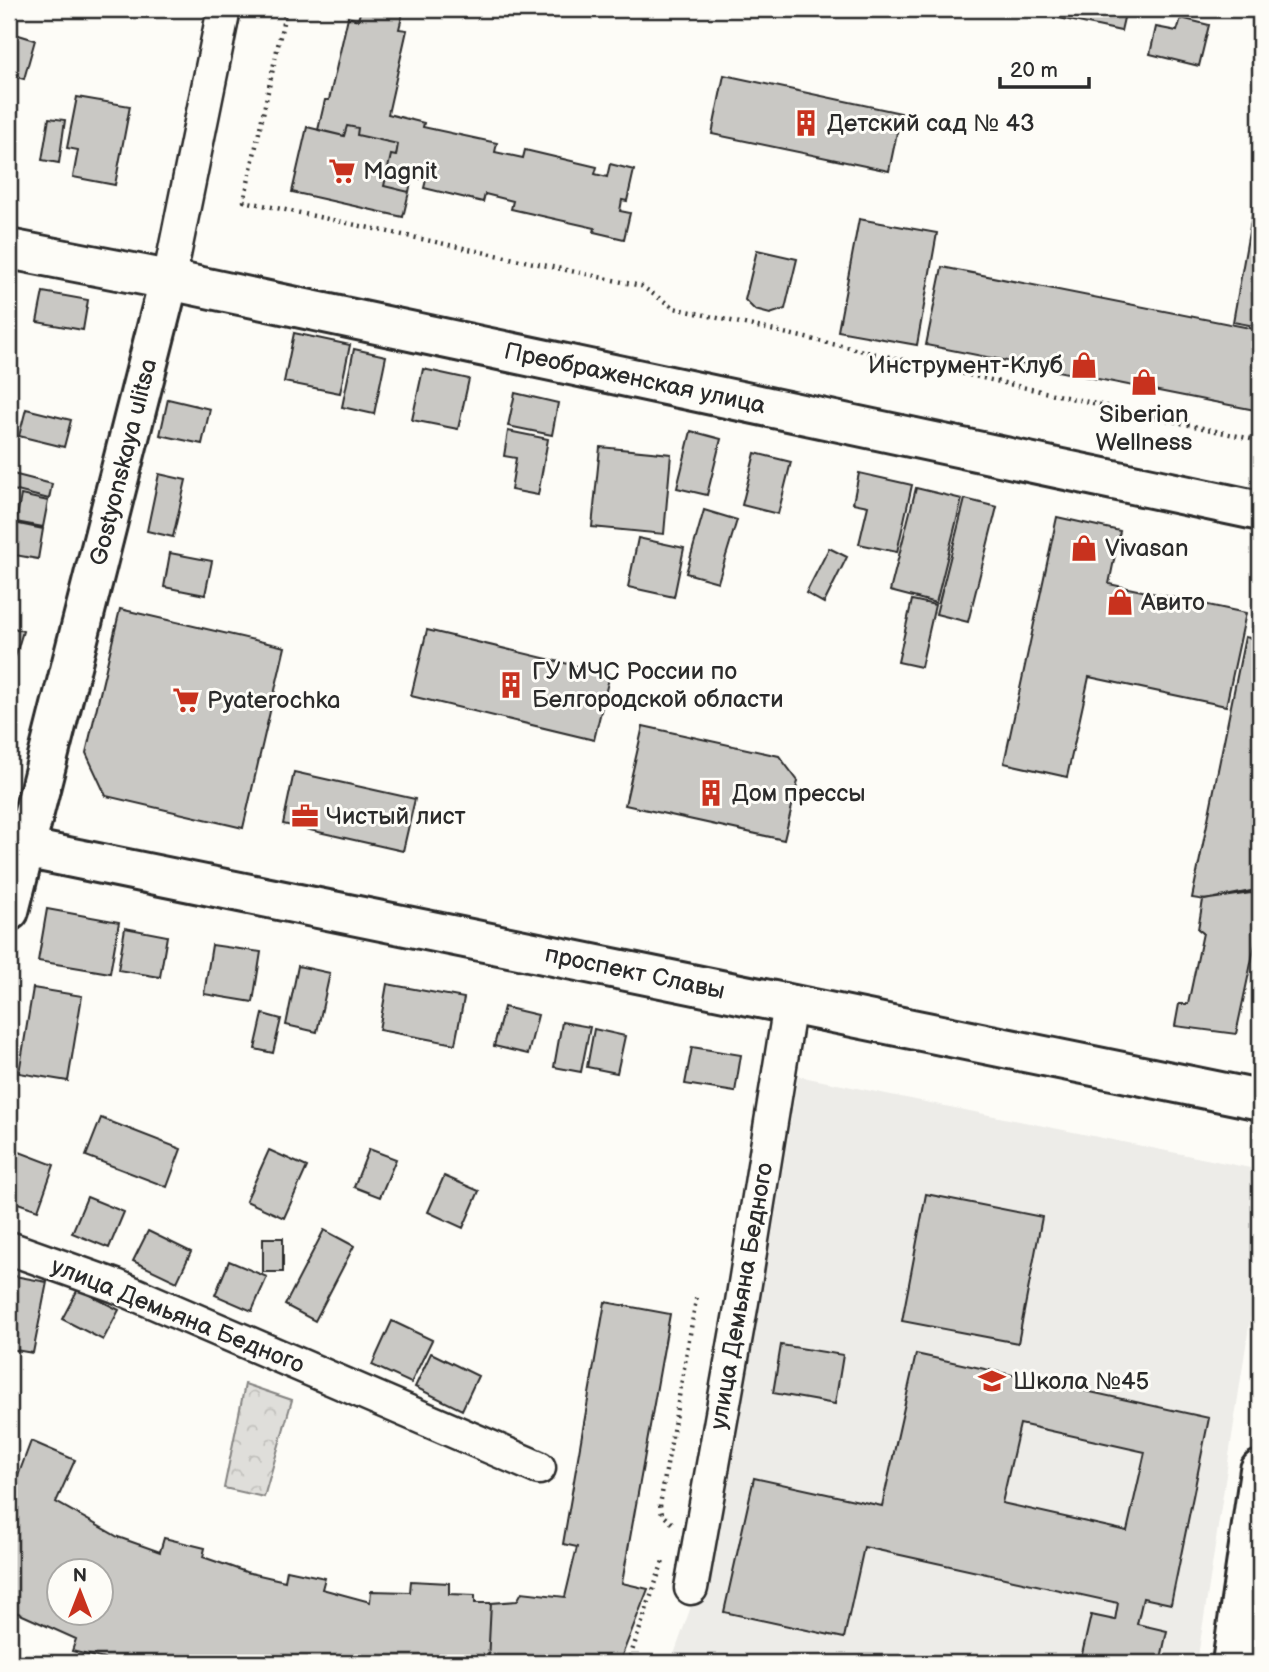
<svg xmlns="http://www.w3.org/2000/svg" width="1269" height="1672" viewBox="0 0 1269 1672" font-family="'Balsamiq Sans',sans-serif">
<style>
.built{fill:#edece8}
.park{fill:url(#park-crowns);stroke:#858482;stroke-width:2}
.building{fill:#c9c8c4;stroke:#2b2b2b;stroke-width:2;fill-rule:evenodd}
.lines{fill:none;stroke-linecap:round;stroke-linejoin:round}
.street-casing{stroke:#2b2b2b;stroke-width:37}
.secondary-casing{stroke:#2b2b2b;stroke-width:44}
.primary-casing{stroke:#2b2b2b;stroke-width:44}
.path{stroke:#2b2b2b;stroke-width:4.5;stroke-dasharray:2 5;stroke-linecap:butt}
.street{stroke:#fdfcf7;stroke-width:32}
.secondary{stroke:#fdfcf7;stroke-width:38}
.primary{stroke:#fdfcf7;stroke-width:38}
.labels{text-anchor:middle;stroke-width:6;stroke-linejoin:round;paint-order:stroke}
.poi-label{font-size:24px;fill:#2b2b2b;stroke:#fdfcf7;text-anchor:start}
.street-label{font-size:24px;fill:#2b2b2b;stroke:#fdfcf7}
</style>
<defs>
<pattern id="park-crowns" width="20" height="18" patternUnits="userSpaceOnUse" patternTransform="scale(1.75)"><rect width="20" height="18" fill="#dfdeda"/><path d="M2 6a3 3 0 1 1 6 0M12 15a3 3 0 1 1 6 0" fill="none" stroke="#c0bfbb"/></pattern>
</defs>
<rect width="100%" height="100%" fill="#fdfcf7"/>
<filter id="ink" filterUnits="userSpaceOnUse"><feTurbulence type="fractalNoise" baseFrequency=".0143" numOctaves="2"/><feDisplacementMap in="SourceGraphic" scale="14" xChannelSelector="R" yChannelSelector="G"/><feConvolveMatrix kernelMatrix="1 2 1 2 8 2 1 2 1" color-interpolation-filters="sRGB"/></filter>
<g filter="url(#ink)">
<!-- built -->
<path class="built" d="M 798,1076 L 1260,1170 L 1260,1255 L 1197,1663 L 671,1663 L 699,1584 L 757,1325 Z"/>
<!-- park -->
<path class="park" d="M 245,1384 L 292,1400 L 264,1497 L 224,1488 Z"/>
<!-- building -->
<path class="building" d="M 361,9 L 404,9 L 399,29 L 407,30 L 388,114 L 424,123 L 423,127 L 497,143 L 495,152 L 523,158 L 525,150 L 597,167 L 595,174 L 607,177 L 610,164 L 634,170 L 627,201 L 622,200 L 620,211 L 630,213 L 624,239 L 594,232 L 595,228 L 511,209 L 513,201 L 485,194 L 483,202 L 424,188 L 426,180 L 412,177 L 409,192 L 384,186 L 391,155 L 396,156 L 398,144 L 357,135 L 358,128 L 347,126 L 344,136 L 318,130 L 325,100 L 329,100 L 348,17 L 358,20 Z
M 1061,9 L 1126,9 L 1121,31 L 1059,18 Z
M 1181,18 L 1209,25 L 1199,66 L 1150,54 L 1156,27 L 1177,31 Z
M 9,32 L 35,40 L 24,79 L 9,75 Z
M 724,75 L 901,113 L 889,171 L 712,134 Z
M 77,97 L 130,106 L 115,185 L 73,177 L 78,150 L 67,148 Z
M 49,118 L 65,120 L 59,163 L 42,160 Z
M 347,126 L 358,128 L 357,135 L 398,144 L 396,156 L 391,155 L 384,186 L 409,192 L 403,217 L 292,192 L 307,127 L 344,136 Z
M 1260,170 L 1260,327 L 1233,322 Z
M 859,219 L 937,233 L 917,345 L 838,331 Z
M 757,250 L 797,259 L 785,309 L 770,314 L 755,310 L 745,300 Z
M 942,267 L 1260,330 L 1260,411 L 926,345 Z
M 43,292 L 88,300 L 83,330 L 37,322 Z
M 9,298 L 12,298 L 12,331 L 9,331 Z
M 294,333 L 350,345 L 340,393 L 284,382 Z
M 354,349 L 386,356 L 374,414 L 342,407 Z
M 423,369 L 469,379 L 458,429 L 412,420 Z
M 515,393 L 558,403 L 552,435 L 508,426 Z
M 168,399 L 210,409 L 202,444 L 160,435 Z
M 26,409 L 71,420 L 64,447 L 19,436 Z
M 508,431 L 548,439 L 538,495 L 511,490 L 516,458 L 504,456 Z
M 691,431 L 721,439 L 707,495 L 677,488 Z
M 600,447 L 671,454 L 664,534 L 592,527 Z
M 755,453 L 791,462 L 778,514 L 742,505 Z
M 9,473 L 52,484 L 49,499 L 9,489 Z
M 859,473 L 912,485 L 897,552 L 859,544 L 868,506 L 853,503 Z
M 159,474 L 186,480 L 173,537 L 147,531 Z
M 916,488 L 962,499 L 936,603 L 890,591 Z
M 21,495 L 48,501 L 43,527 L 16,522 Z
M 965,499 L 997,507 L 968,622 L 936,614 Z
M 704,510 L 737,520 L 718,582 L 686,573 Z
M 1057,517 L 1120,531 L 1109,584 L 1246,613 L 1226,706 L 1089,677 L 1067,777 L 1004,763 Z
M 9,522 L 43,529 L 38,559 L 9,554 Z
M 638,538 L 684,548 L 674,597 L 628,587 Z
M 829,548 L 847,557 L 824,603 L 806,593 Z
M 170,553 L 212,561 L 205,595 L 164,587 Z
M 912,600 L 935,605 L 921,667 L 898,662 Z
M 120,609 L 285,647 L 243,828 L 106,796 L 86,753 Z
M 9,626 L 23,631 L 12,667 L 9,666 Z
M 427,630 L 610,674 L 594,740 L 411,696 Z
M 1245,637 L 1260,640 L 1260,867 L 1256,890 L 1205,900 L 1192,898 Z
M 643,726 L 779,756 L 798,781 L 784,840 L 625,805 Z
M 294,772 L 415,799 L 403,851 L 283,824 Z
M 1251,893 L 1260,898 L 1260,921 L 1236,1034 L 1175,1026 L 1179,1004 L 1188,1004 L 1203,933 L 1198,929 L 1203,900 Z
M 47,909 L 119,922 L 110,973 L 38,961 Z
M 125,928 L 167,936 L 160,977 L 118,970 Z
M 212,945 L 261,952 L 253,1002 L 204,994 Z
M 298,966 L 330,973 L 317,1032 L 286,1025 Z
M 387,984 L 464,998 L 455,1044 L 379,1030 Z
M 33,988 L 82,996 L 68,1081 L 19,1073 Z
M 504,1007 L 538,1015 L 528,1054 L 494,1046 Z
M 263,1014 L 281,1019 L 273,1053 L 255,1049 Z
M 562,1022 L 590,1027 L 581,1072 L 554,1067 Z
M 594,1029 L 625,1036 L 617,1073 L 587,1067 Z
M 692,1047 L 741,1055 L 735,1092 L 685,1084 Z
M 101,1118 L 181,1149 L 167,1187 L 86,1156 Z
M 9,1148 L 54,1165 L 38,1210 L 9,1200 Z
M 369,1149 L 396,1159 L 380,1197 L 354,1187 Z
M 269,1150 L 307,1167 L 284,1218 L 246,1201 Z
M 444,1176 L 479,1191 L 463,1228 L 428,1212 Z
M 926,1194 L 1042,1217 L 1018,1343 L 902,1321 Z
M 87,1197 L 124,1212 L 109,1248 L 72,1233 Z
M 324,1230 L 354,1246 L 315,1321 L 285,1305 Z
M 148,1231 L 191,1252 L 177,1282 L 133,1261 Z
M 263,1238 L 283,1238 L 283,1272 L 263,1272 Z
M 229,1261 L 267,1277 L 252,1311 L 215,1295 Z
M 9,1275 L 47,1282 L 33,1353 L 9,1349 Z
M 78,1289 L 119,1310 L 103,1340 L 62,1319 Z
M 605,1302 L 670,1314 L 622,1583 L 648,1589 L 619,1663 L 488,1663 L 491,1603 L 517,1601 L 522,1592 L 565,1597 L 577,1547 L 563,1544 Z
M 392,1321 L 432,1340 L 411,1383 L 372,1365 Z
M 781,1345 L 843,1355 L 835,1404 L 773,1393 Z
M 431,1353 L 478,1376 L 462,1410 L 415,1387 Z
M 916,1354 L 1209,1418 L 1171,1604 L 1143,1598 L 1137,1624 L 1167,1631 L 1160,1663 L 1080,1663 L 1091,1615 L 1115,1620 L 1118,1603 L 864,1547 L 844,1638 L 724,1612 L 754,1478 L 882,1506 ZM 1020,1424 L 1145,1452 L 1127,1531 L 1002,1503 Z
M 31,1441 L 75,1460 L 56,1502 L 118,1537 L 160,1552 L 164,1538 L 205,1548 L 203,1557 L 246,1572 L 285,1581 L 287,1570 L 325,1578 L 322,1589 L 370,1602 L 371,1591 L 410,1592 L 411,1581 L 449,1583 L 449,1594 L 475,1595 L 475,1603 L 491,1603 L 488,1663 L 120,1663 L 72,1651 L 76,1639 L 9,1609 L 9,1491 L 12,1492 ZM 60,1570 L 102,1570 L 102,1612 L 60,1612 Z"/>
<g class="lines">
<defs>
<path id="street" d="M 169,280 L 224,9
M 9,1248 L 116,1286 L 539,1468
M 691,1588 L 742,1302 L 790,1004"/>
<path id="secondary" d="M 9,911 L 169,280
M 1232,1663 L 1260,1470"/>
<path id="primary" d="M 9,249 L 169,280 L 1260,511
M 9,845 L 1260,1100"/>
</defs>
<!-- street casing -->
<use href="#street" class="street-casing"/>
<!-- secondary casing -->
<use href="#secondary" class="secondary-casing"/>
<!-- primary casing -->
<use href="#primary" class="primary-casing"/>
<!-- path -->
<path class="path" d="M 286,9 L 244,201 L 641,286 L 674,308 L 1260,441
M 672,1523 L 662,1514 L 660,1505 L 697,1294
M 628,1663 L 663,1561"/>
<!-- street -->
<use href="#street" class="street"/>
<!-- secondary -->
<use href="#secondary" class="secondary"/>
<!-- primary -->
<use href="#primary" class="primary"/>
</g>
</g>
<!-- icons -->
<defs>
<symbol id="building-bare" viewBox="-9 -9 18 18"><path d="M-4-6H4V6H1V3H-1V6H-4ZM-2.5-4.3h1.7v1.8h-1.7ZM.8-4.3h1.7v1.8H.8ZM-2.5-1h1.7V.8h-1.7ZM.8-1h1.7V.8H.8Z" fill="#c8321e" stroke="#fdfcf7" stroke-width="2.5" paint-order="stroke"/></symbol>
<symbol id="supermarket-bare" viewBox="-9 -9 18 18"><path d="M-6-5.5h2.5l.6 2H6L4.5 2H-2.5L-4.4-4H-6ZM-1.5 3.2a1.3 1.3 0 1 0 .1 0ZM3 3.2a1.3 1.3 0 1 0 .1 0Z" fill="#c8321e" stroke="#fdfcf7" stroke-width="2.5" paint-order="stroke"/></symbol>
<symbol id="shop-bare" viewBox="-9 -9 18 18"><path d="M-5-2.5h2.3a2.7 3.5 0 0 1 5.4 0H5L5.5 6h-11ZM-1.5-2.5h3a1.5 2.3 0 0 0-3 0Z" fill="#c8321e" stroke="#fdfcf7" stroke-width="2.5" paint-order="stroke"/></symbol>
<symbol id="office-bare" viewBox="-9 -9 18 18"><path d="M-6-3h4V-5.5h4V-3h4V5H-6ZM-1-4.5V-3h2v-1.5ZM-6 0V1H6V0Z" fill="#c8321e" stroke="#fdfcf7" stroke-width="2.5" paint-order="stroke"/></symbol>
<symbol id="school-bare" viewBox="-9 -9 18 18"><path d="M0-5L7-2L0 1L-7-2ZM-4 1L0 2.5L4 1V4Q0 6-4 4Z" fill="#c8321e" stroke="#fdfcf7" stroke-width="2.5" paint-order="stroke"/></symbol>
</defs>
<g fill-rule="evenodd">
<use href="#building-bare" x="787" y="104" width="38" height="38"/>
<use href="#supermarket-bare" x="323" y="152" width="38" height="38"/>
<use href="#shop-bare" x="1065" y="346" width="38" height="38"/>
<use href="#shop-bare" x="1125" y="363" width="38" height="38"/>
<use href="#shop-bare" x="1065" y="529" width="38" height="38"/>
<use href="#shop-bare" x="1101" y="583" width="38" height="38"/>
<use href="#building-bare" x="492" y="666" width="38" height="38"/>
<use href="#supermarket-bare" x="167" y="681" width="38" height="38"/>
<use href="#building-bare" x="692" y="774" width="38" height="38"/>
<use href="#office-bare" x="286" y="797" width="38" height="38"/>
<use href="#school-bare" x="973" y="1362" width="38" height="38"/>
</g>
<g class="labels">
<!-- poi labels -->
<g class="poi-label">
<text x="827" y="131">Детский сад № 43</text>
<text x="363" y="179">Magnit</text>
<text x="1063" y="373" text-anchor="end">Инструмент-Клуб</text>
<text x="1144" y="422" text-anchor="middle">Siberian<tspan x="1144" dy="28">Wellness</tspan></text>
<text x="1105" y="556">Vivasan</text>
<text x="1141" y="610">Авито</text>
<text x="532" y="679">ГУ МЧС России по<tspan x="532" dy="28">Белгородской области</tspan></text>
<text x="207" y="708">Pyaterochka</text>
<text x="732" y="801">Дом прессы</text>
<text x="326" y="824">Чистый лист</text>
<text x="1013" y="1389">Школа №45</text>
</g>
<!-- street labels -->
<g class="street-label">
<text transform="translate(635 378) rotate(12)" y="8">Преображенская улица</text>
<text transform="translate(123 462) rotate(-76)" y="8">Gostyonskaya ulitsa</text>
<text transform="translate(635 972) rotate(12)" y="8">проспект Славы</text>
<text transform="translate(741 1296) rotate(-80)" y="8">улица Демьяна Бедного</text>
<text transform="translate(178 1315) rotate(22)" y="8">улица Демьяна Бедного</text>
</g>
</g>
<!-- margin -->
<rect width="1269" height="1672" fill="none" stroke="#fdfcf7" stroke-width="35"/>
<rect x="18" y="18" width="1234" height="1637" fill="none" stroke="#2b2b2b" stroke-width="2.5" filter="url(#ink)"/>
<!-- north arrow -->
<g transform="translate(80 1592)"><circle r="33" fill="#fdfcf7" stroke="#a9a8a5" stroke-width="2"/>
<path d="M0-5L12 26L0 18L-12 26Z" fill="#c8321e"/>
<text y="-10" font-size="19" font-weight="bold" text-anchor="middle" fill="#2b2b2b">N</text>
</g>
<!-- scale -->
<path d="M1000 77v10h89v-10" fill="none" stroke="#2b2b2b" stroke-width="3.5"/>
<text x="1010" y="77" font-size="21" fill="#2b2b2b" stroke="#fdfcf7" stroke-width="5" paint-order="stroke">20 m</text>
</svg>
